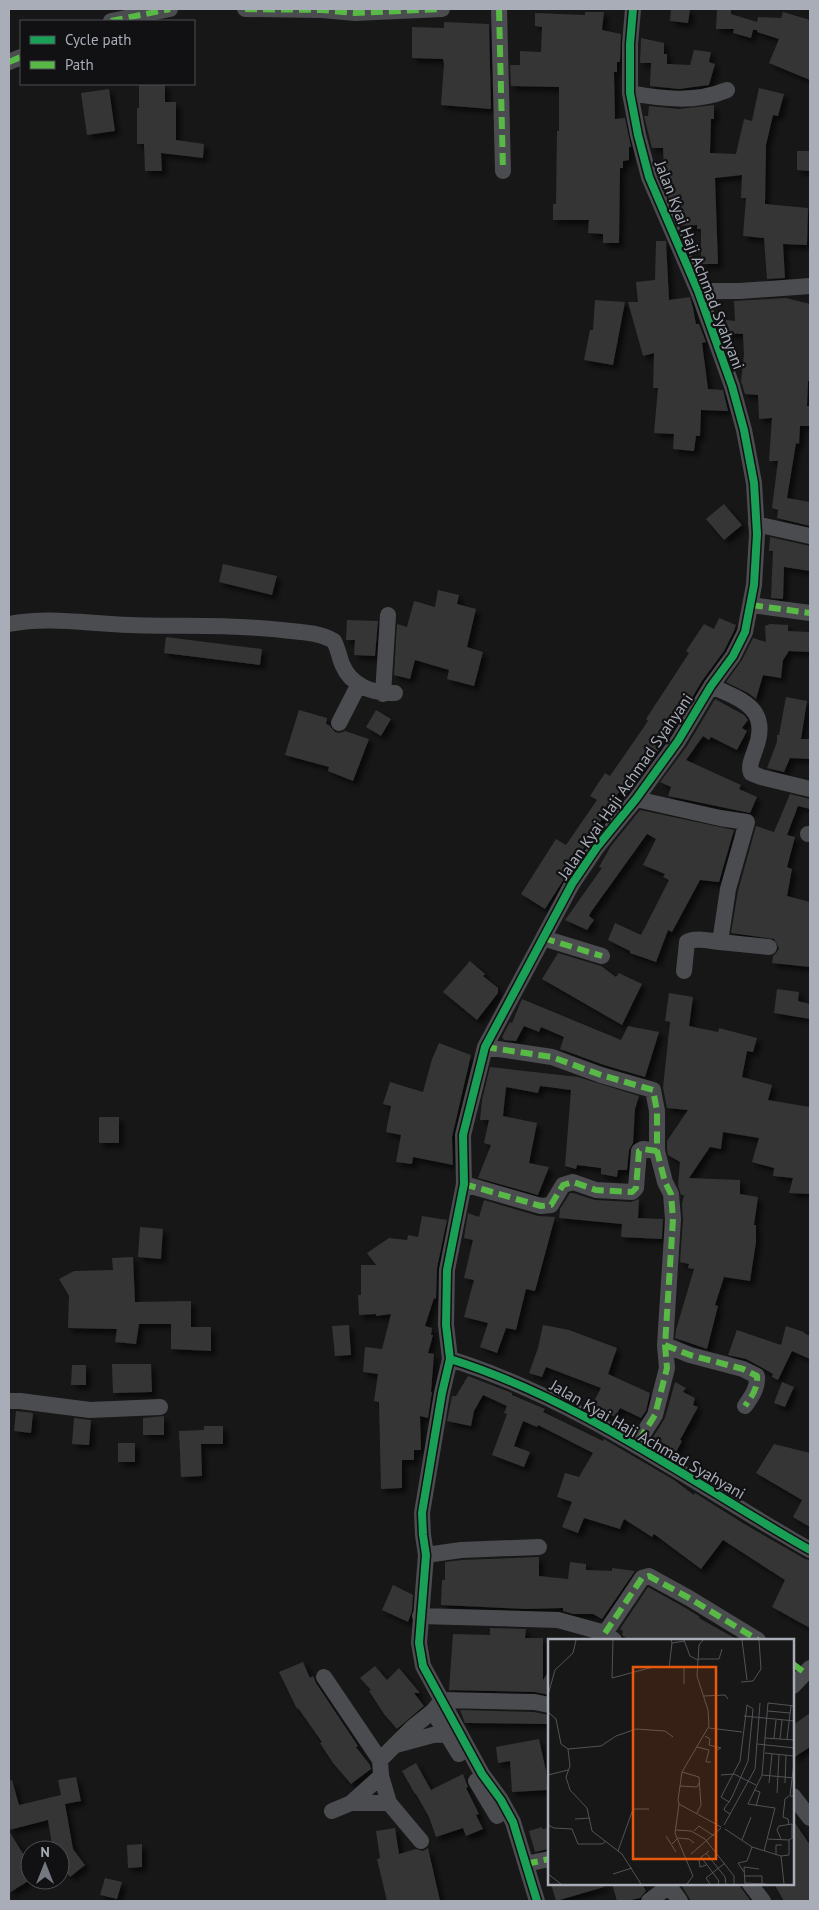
<svg xmlns="http://www.w3.org/2000/svg" width="819" height="1910" viewBox="0 0 819 1910" font-family="'PT Sans',sans-serif">
<style>
.building{fill:#353536;filter:url(#shadow)}
.lines{fill:none;stroke-linecap:round;stroke-linejoin:round}
.minor{stroke:#4b4c50;stroke-width:16}
.quiet{stroke:#58b947;stroke-width:6;stroke-dasharray:12 6;stroke-linecap:butt}
.cycleway-casing{stroke:#111113;stroke-width:11}
.cycleway{stroke:#1a9f57;stroke-width:8}
.labels{text-anchor:middle;stroke-width:4.5;stroke-linejoin:round;paint-order:stroke}
.street-label{font-size:16px;fill:#a8adb8;stroke:#111113}
.inset-road{fill:none;stroke:#515357;stroke-width:1}
.view{fill:#e8590c;fill-opacity:0.15;stroke:#e8590c;stroke-width:2.5}
.inset-edge{fill:none;stroke:#a8adb8;stroke-width:2.5}
</style>
<defs>
<filter id="shadow"><feDropShadow dx="4.5" dy="4.5" stdDeviation="2.5" flood-color="#0009"/></filter>
</defs>
<rect width="100%" height="100%" fill="#171717"/>
<!-- building -->
<path class="building" d="M 671,9 L 690,9 L 688,23 L 670,21 Z
M 717,9 L 731,9 L 731,14 L 757,22 L 758,17 L 781,18 L 783,12 L 810,20 L 810,80 L 769,63 L 779,39 L 757,32 L 757,30 L 753,30 L 751,38 L 733,33 L 734,29 L 716,29 Z
M 585,12 L 604,12 L 602,30 L 621,34 L 620,62 L 617,62 L 617,72 L 614,72 L 615,119 L 625,118 L 631,147 L 629,147 L 629,160 L 623,161 L 623,168 L 620,168 L 619,243 L 603,243 L 603,234 L 588,233 L 589,220 L 553,220 L 553,204 L 556,204 L 557,131 L 559,131 L 559,87 L 511,86 L 510,65 L 520,65 L 520,51 L 541,52 L 542,27 L 535,26 L 535,13 L 585,15 Z
M 444,22 L 489,24 L 491,109 L 441,105 L 444,64 L 443,59 L 412,58 L 412,27 L 444,28 Z
M 641,38 L 664,43 L 664,54 L 667,54 L 667,64 L 690,65 L 694,50 L 711,52 L 709,62 L 715,64 L 709,85 L 679,89 L 650,86 L 651,63 L 640,63 Z
M 139,84 L 165,84 L 165,102 L 176,102 L 176,140 L 204,144 L 203,158 L 161,153 L 162,171 L 145,171 L 144,144 L 137,144 L 137,108 L 139,108 Z
M 759,88 L 784,94 L 778,116 L 773,115 L 766,145 L 765,204 L 808,208 L 807,245 L 783,244 L 785,278 L 767,279 L 764,238 L 743,236 L 746,198 L 741,198 L 742,175 L 715,178 L 718,264 L 701,264 L 701,229 L 697,229 L 697,225 L 681,226 L 665,190 L 663,148 L 652,148 L 644,116 L 648,116 L 649,106 L 679,109 L 714,105 L 714,119 L 711,119 L 710,153 L 736,154 L 744,119 L 752,121 Z
M 109,89 L 115,131 L 87,135 L 81,93 Z
M 797,151 L 810,151 L 810,171 L 797,170 Z
M 656,241 L 666,241 L 669,300 L 690,297 L 693,308 L 696,324 L 699,324 L 706,342 L 702,343 L 708,389 L 723,390 L 728,411 L 701,410 L 700,436 L 696,436 L 694,451 L 673,449 L 674,434 L 654,433 L 658,388 L 653,388 L 654,353 L 643,356 L 628,302 L 638,302 L 636,282 L 655,280 Z
M 786,298 L 810,304 L 810,381 L 808,381 L 807,406 L 810,406 L 810,426 L 800,426 L 799,444 L 796,443 L 787,498 L 810,502 L 810,526 L 777,518 L 778,510 L 772,508 L 778,461 L 769,461 L 772,418 L 759,419 L 758,395 L 745,394 L 741,381 L 744,355 L 743,334 L 725,333 L 726,320 L 735,321 L 734,301 Z
M 595,300 L 625,302 L 613,365 L 584,360 L 590,330 L 593,330 Z
M 724,504 L 742,525 L 724,540 L 706,519 Z
M 770,537 L 810,546 L 810,571 L 784,567 L 783,599 L 771,598 L 773,551 L 769,551 Z
M 223,564 L 277,576 L 272,595 L 219,582 Z
M 438,590 L 459,595 L 457,604 L 476,609 L 467,647 L 483,652 L 474,686 L 447,679 L 449,670 L 415,660 L 410,679 L 394,675 L 397,624 L 407,627 L 414,601 L 435,607 Z
M 719,618 L 736,625 L 734,631 L 724,651 L 702,681 L 670,735 L 625,796 L 619,792 L 545,909 L 521,894 L 556,839 L 566,845 L 597,800 L 590,796 L 605,773 L 610,776 L 648,721 L 646,719 L 689,653 L 686,651 L 704,624 L 714,629 Z
M 347,620 L 378,621 L 375,656 L 354,655 L 355,640 L 346,640 Z
M 770,624 L 788,625 L 788,631 L 810,632 L 810,652 L 789,651 L 783,660 L 781,678 L 763,675 L 756,699 L 748,693 L 726,682 L 742,660 L 753,638 L 766,642 L 765,626 Z
M 166,637 L 262,649 L 260,665 L 164,653 Z
M 786,697 L 807,701 L 801,739 L 810,739 L 810,759 L 790,758 L 784,772 L 767,768 L 777,742 L 777,735 L 779,735 Z
M 715,699 L 744,715 L 748,720 L 742,728 L 747,731 L 737,750 L 711,737 L 709,740 L 703,736 L 686,760 L 741,785 L 739,789 L 757,797 L 750,813 L 668,796 L 671,787 L 660,782 L 687,746 Z
M 299,710 L 327,718 L 326,724 L 329,725 L 335,732 L 340,733 L 345,731 L 369,739 L 353,781 L 328,771 L 329,767 L 285,755 Z
M 376,710 L 391,719 L 381,736 L 366,727 Z
M 790,794 L 810,799 L 810,809 L 798,806 L 787,835 L 795,837 L 787,867 L 792,869 L 787,896 L 810,902 L 810,967 L 772,963 L 773,956 L 777,952 L 779,948 L 774,939 L 731,933 L 738,891 L 756,826 L 774,832 Z
M 640,810 L 734,830 L 719,882 L 700,880 L 672,932 L 668,930 L 656,962 L 630,953 L 630,951 L 608,940 L 615,923 L 641,935 L 669,880 L 663,877 L 665,874 L 643,865 L 656,839 L 647,834 L 591,912 L 589,916 L 594,920 L 587,930 L 565,920 L 602,868 L 599,867 L 611,846 Z
M 558,953 L 601,966 L 616,977 L 619,973 L 642,984 L 622,1025 L 542,979 Z
M 470,961 L 485,974 L 483,976 L 498,988 L 498,993 L 477,1020 L 443,992 Z
M 777,989 L 799,992 L 798,1001 L 810,1004 L 810,1019 L 774,1013 Z
M 669,993 L 693,997 L 689,1026 L 718,1032 L 719,1028 L 757,1038 L 753,1052 L 747,1051 L 742,1077 L 772,1085 L 768,1100 L 810,1107 L 810,1194 L 789,1193 L 793,1178 L 773,1176 L 774,1168 L 752,1162 L 759,1138 L 723,1132 L 721,1149 L 710,1147 L 689,1178 L 740,1180 L 740,1194 L 758,1197 L 754,1225 L 756,1225 L 756,1242 L 750,1281 L 724,1277 L 715,1305 L 718,1306 L 707,1349 L 675,1338 L 676,1330 L 694,1269 L 688,1268 L 689,1264 L 680,1262 L 683,1220 L 682,1204 L 684,1195 L 681,1195 L 678,1186 L 680,1162 L 668,1155 L 667,1150 L 667,1141 L 688,1110 L 667,1108 L 663,1088 L 670,1022 L 665,1021 Z
M 522,999 L 621,1040 L 628,1026 L 659,1032 L 645,1077 L 604,1065 L 560,1049 L 564,1037 L 541,1027 L 539,1032 L 524,1026 L 516,1041 L 504,1040 L 502,1037 L 510,1022 L 512,1023 Z
M 439,1043 L 471,1055 L 452,1137 L 453,1165 L 413,1157 L 412,1164 L 396,1162 L 401,1135 L 386,1132 L 391,1106 L 383,1104 L 390,1082 L 423,1092 L 432,1059 Z
M 490,1067 L 578,1077 L 639,1096 L 635,1109 L 633,1143 L 629,1150 L 627,1170 L 618,1170 L 617,1177 L 601,1174 L 601,1168 L 577,1165 L 576,1169 L 565,1166 L 571,1090 L 540,1086 L 538,1093 L 506,1087 L 503,1116 L 537,1123 L 529,1163 L 549,1167 L 538,1195 L 478,1178 L 491,1145 L 484,1143 L 489,1120 L 480,1120 L 482,1100 Z
M 99,1117 L 119,1117 L 119,1143 L 99,1143 Z
M 570,1193 L 573,1193 L 595,1200 L 631,1202 L 639,1199 L 638,1218 L 663,1219 L 662,1239 L 621,1237 L 622,1224 L 559,1218 L 560,1209 Z
M 484,1200 L 538,1216 L 555,1217 L 535,1291 L 526,1289 L 516,1330 L 506,1328 L 497,1353 L 480,1347 L 488,1323 L 464,1317 L 474,1280 L 464,1278 L 473,1240 L 464,1238 L 468,1213 L 479,1217 Z
M 422,1216 L 447,1220 L 437,1268 L 436,1299 L 434,1298 L 425,1326 L 432,1328 L 431,1335 L 433,1335 L 428,1353 L 434,1354 L 431,1392 L 432,1392 L 428,1418 L 420,1416 L 421,1450 L 414,1450 L 414,1460 L 402,1460 L 402,1488 L 381,1489 L 379,1402 L 374,1401 L 378,1374 L 363,1372 L 365,1347 L 382,1349 L 391,1314 L 376,1316 L 376,1314 L 359,1315 L 358,1295 L 361,1295 L 361,1265 L 376,1265 L 367,1253 L 389,1238 L 407,1240 L 408,1235 L 418,1237 Z
M 140,1227 L 163,1229 L 161,1259 L 138,1257 Z
M 133,1257 L 135,1302 L 191,1301 L 191,1327 L 211,1327 L 211,1351 L 171,1349 L 171,1324 L 139,1324 L 136,1344 L 115,1342 L 117,1329 L 68,1328 L 69,1296 L 59,1279 L 74,1271 L 113,1270 L 112,1258 Z
M 349,1325 L 351,1355 L 335,1356 L 332,1326 Z
M 543,1325 L 569,1330 L 617,1348 L 608,1374 L 650,1393 L 646,1411 L 641,1418 L 620,1408 L 615,1417 L 592,1405 L 601,1388 L 546,1367 L 542,1377 L 529,1373 L 538,1348 Z
M 786,1326 L 804,1332 L 804,1333 L 810,1336 L 810,1359 L 792,1351 L 778,1380 L 772,1377 L 773,1374 L 761,1367 L 746,1359 L 728,1355 L 737,1330 L 781,1345 Z
M 112,1364 L 151,1364 L 152,1392 L 113,1393 Z
M 72,1365 L 86,1365 L 86,1385 L 71,1385 Z
M 468,1376 L 512,1393 L 512,1395 L 545,1409 L 543,1412 L 603,1441 L 604,1439 L 674,1480 L 694,1495 L 695,1493 L 746,1525 L 805,1559 L 810,1560 L 810,1628 L 772,1607 L 785,1580 L 723,1540 L 701,1569 L 654,1534 L 652,1537 L 624,1519 L 620,1529 L 584,1518 L 578,1533 L 562,1527 L 572,1502 L 557,1497 L 565,1473 L 579,1477 L 593,1453 L 538,1425 L 537,1427 L 523,1421 L 514,1446 L 530,1452 L 524,1467 L 492,1455 L 507,1414 L 504,1413 L 507,1406 L 483,1395 L 474,1411 L 471,1426 L 447,1421 L 452,1396 L 456,1396 Z
M 675,1382 L 686,1388 L 683,1392 L 695,1398 L 693,1405 L 698,1407 L 680,1440 L 682,1441 L 674,1456 L 650,1442 L 665,1418 Z
M 782,1382 L 794,1387 L 785,1407 L 774,1403 Z
M 16,1411 L 33,1413 L 31,1433 L 14,1431 Z
M 164,1416 L 164,1435 L 143,1435 L 143,1418 Z
M 74,1418 L 91,1420 L 89,1445 L 72,1444 Z
M 204,1426 L 223,1426 L 223,1444 L 201,1444 L 202,1476 L 181,1477 L 179,1431 L 204,1430 Z
M 118,1443 L 135,1443 L 135,1462 L 118,1462 Z
M 774,1444 L 810,1453 L 810,1527 L 793,1517 L 802,1500 L 756,1473 Z
M 539,1557 L 539,1576 L 568,1579 L 570,1562 L 586,1564 L 586,1570 L 612,1571 L 612,1568 L 635,1571 L 602,1619 L 593,1614 L 573,1614 L 563,1611 L 563,1608 L 527,1609 L 441,1605 L 442,1580 L 445,1580 L 445,1562 L 462,1560 Z
M 393,1585 L 413,1595 L 412,1611 L 408,1622 L 382,1610 Z
M 648,1587 L 684,1607 L 700,1617 L 699,1618 L 738,1640 L 630,1640 L 623,1636 L 622,1634 L 623,1631 L 620,1629 Z
M 490,1628 L 526,1629 L 525,1638 L 543,1638 L 543,1680 L 549,1671 L 549,1695 L 535,1692 L 449,1690 L 453,1634 L 490,1635 Z
M 303,1662 L 310,1678 L 313,1676 L 316,1683 L 358,1746 L 356,1747 L 370,1765 L 371,1769 L 351,1784 L 333,1763 L 320,1743 L 322,1742 L 298,1708 L 297,1709 L 279,1672 Z
M 375,1666 L 387,1680 L 399,1668 L 420,1693 L 414,1693 L 424,1706 L 397,1729 L 384,1714 L 369,1691 L 371,1690 L 360,1678 Z
M 460,1710 L 534,1712 L 549,1715 L 549,1724 L 465,1723 Z
M 810,1713 L 810,1747 L 793,1758 L 793,1725 Z
M 539,1739 L 546,1771 L 547,1790 L 512,1792 L 510,1761 L 498,1763 L 496,1747 Z
M 416,1763 L 431,1790 L 463,1774 L 468,1787 L 466,1788 L 479,1814 L 476,1815 L 483,1829 L 466,1836 L 463,1828 L 436,1837 L 429,1817 L 416,1794 L 415,1794 L 402,1771 Z
M 76,1777 L 81,1801 L 65,1804 L 73,1849 L 85,1865 L 70,1877 L 60,1865 L 60,1850 L 53,1850 L 48,1820 L 9,1830 L 9,1781 L 12,1780 L 19,1805 L 61,1795 L 58,1780 Z
M 793,1820 L 810,1845 L 810,1901 L 784,1901 L 774,1884 L 793,1884 Z
M 542,1827 L 542,1829 L 549,1828 L 549,1849 L 535,1852 L 529,1831 Z
M 395,1828 L 399,1854 L 416,1849 L 423,1851 L 428,1848 L 440,1901 L 387,1901 L 377,1859 L 380,1858 L 376,1831 Z
M 9,1831 L 30,1865 L 30,1880 L 9,1893 Z
M 142,1844 L 142,1867 L 128,1868 L 127,1845 Z
M 105,1878 L 122,1882 L 117,1899 L 100,1895 Z
M 551,1884 L 604,1884 L 604,1887 L 556,1901 Z
M 612,1884 L 642,1884 L 646,1891 L 640,1898 L 626,1901 L 617,1901 Z
M 682,1884 L 738,1884 L 751,1901 L 691,1901 L 682,1886 Z"/>
<g class="lines">
<!-- minor -->
<path class="minor" d="M 245,9 L 322,10 L 355,13 L 442,9
M 499,9 L 503,171
M 633,9 L 630,44 L 630,93 L 638,135 L 649,177 L 698,291 L 732,386 L 744,430 L 754,483 L 757,534 L 754,585 L 745,632 L 733,656 L 711,686 L 678,741 L 636,799 L 597,847 L 572,884 L 485,1047 L 463,1135 L 464,1184 L 447,1270 L 446,1325 L 450,1359 C 581,1400 692,1483 810,1550
M 111,21 L 170,9
M 9,62 L 21,57
M 630,93 C 662,99 696,103 727,90
M 698,291 L 740,291 L 810,286
M 756,524 L 810,536
M 751,605 L 810,613
M 9,624 C 49,616 89,624 130,625 C 181,627 231,624 282,630 C 300,632 318,632 334,641 C 338,649 339,656 342,664 C 351,686 373,694 395,693
M 711,686 C 743,700 771,709 755,750 C 753,757 748,765 751,773 L 761,777 L 810,789
M 383,694 L 388,615
M 339,723 L 359,684
M 636,799 L 720,818 L 747,822 L 728,889 L 720,942 L 769,947
M 808,834 L 810,834
M 543,938 L 602,956
M 684,971 L 687,942 C 696,937 710,941 720,942
M 485,1047 L 552,1057 L 601,1075 L 653,1090 L 657,1111 L 657,1151 L 665,1182 L 671,1194 L 673,1219 L 665,1345 L 667,1368 L 655,1415 L 636,1445
M 464,1184 L 541,1206 L 551,1205 L 563,1185 L 573,1182 L 596,1190 L 632,1192 L 636,1188 L 639,1151 L 643,1149 L 657,1151
M 665,1345 L 690,1355 L 743,1369 L 757,1376 C 758,1388 752,1396 745,1406
M 450,1359 L 442,1393 L 422,1513 L 423,1535 L 426,1555 L 419,1643 L 423,1666 L 482,1774 L 501,1800 L 513,1822 L 537,1901
M 9,1401 L 20,1401 L 90,1410 L 160,1407
M 426,1555 L 461,1550 L 539,1547
M 420,1616 L 558,1620 L 605,1633 L 614,1640
M 605,1633 L 642,1578 L 649,1576 L 689,1598 L 758,1640
M 324,1677 L 380,1760 L 381,1776 L 389,1803 L 421,1841
M 793,1686 L 810,1668
M 433,1711 L 459,1754
M 396,1745 L 433,1735 L 448,1734
M 380,1760 L 413,1727 L 433,1711 L 442,1700 L 535,1702 L 549,1705
M 476,1781 L 497,1816
M 793,1796 L 810,1818
M 351,1803 L 389,1803
M 332,1811 L 351,1803 L 381,1776
M 526,1864 L 549,1859
M 750,1884 L 763,1901
M 669,1886 L 680,1901
M 649,1901 L 672,1884"/>
<!-- quiet -->
<path class="quiet" d="M 245,9 L 322,10 L 355,13 L 442,9
M 499,9 L 503,171
M 111,21 L 170,9
M 9,62 L 21,57
M 751,605 L 810,613
M 543,938 L 602,956
M 485,1047 L 552,1057 L 601,1075 L 653,1090 L 657,1111 L 657,1151 L 665,1182 L 671,1194 L 673,1219 L 665,1345 L 667,1368 L 655,1415 L 636,1445
M 464,1184 L 541,1206 L 551,1205 L 563,1185 L 573,1182 L 596,1190 L 632,1192 L 636,1188 L 639,1151 L 643,1149 L 657,1151
M 665,1345 L 690,1355 L 743,1369 L 757,1376 C 758,1388 752,1396 745,1406
M 605,1633 L 642,1578 L 649,1576 L 689,1598 L 758,1640
M 793,1664 L 805,1673
M 526,1864 L 549,1859"/>
<defs>
<path id="cycleway" d="M 633,9 L 630,44 L 630,93 L 638,135 L 649,177 L 698,291 L 732,386 L 744,430 L 754,483 L 757,534 L 754,585 L 745,632 L 733,656 L 711,686 L 678,741 L 636,799 L 597,847 L 572,884 L 485,1047 L 463,1135 L 464,1184 L 447,1270 L 446,1325 L 450,1359 C 581,1400 692,1483 810,1550
M 450,1359 L 442,1393 L 422,1513 L 423,1535 L 426,1555 L 419,1643 L 423,1666 L 482,1774 L 501,1800 L 513,1822 L 537,1901"/>
</defs>
<!-- cycleway casing -->
<use href="#cycleway" class="cycleway-casing"/>
<!-- cycleway -->
<use href="#cycleway" class="cycleway"/>
</g>
<g class="labels">
<!-- street labels -->
<g class="street-label">
<text transform="translate(700 265) rotate(69)" y="6">Jalan Kyai Haji Achmad Syahyani</text>
<text transform="translate(625 786) rotate(-55)" y="6">Jalan Kyai Haji Achmad Syahyani</text>
<text transform="translate(648 1439) rotate(30)" y="6">Jalan Kyai Haji Achmad Syahyani</text>
</g>
</g>
<!-- overview -->
<g transform="translate(548 1639)">
<rect width="246" height="246" fill="#171717"/>
<path class="inset-road" d="M 65,1 L 64,39 L 105,28 L 149,28M 123,1 L 124,4 L 137,2M 136,1 L 142,17 L 150,21M 155,1 L 151,6 L 149,37 L 160,71 L 161,87 L 134,133 L 130,161 L 131,165 L 173,188M 194,1 L 199,41M 150,20 L 171,20 L 174,10M 121,29 L 124,4M 136,29 L 136,45M 193,43 L 205,42 L 213,30 L 211,1M 0,56 L 7,31 L 25,14 L 28,1M 156,57 L 177,56 L 180,60M 247,67 L 220,64 L 217,99 L 247,101M 220,72 L 242,74M 0,73 L 8,80 L 13,105 L 20,110 L 53,107 L 68,97 L 88,90 L 117,92 L 125,98M 196,77 L 247,82M 161,89 L 194,93M 157,97 L 162,100 L 161,106 L 173,109 L 167,112M 226,99 L 228,81M 232,100 L 234,81M 239,100 L 243,67M 209,105 L 247,109M 149,108 L 161,111 L 158,123 L 163,123M 20,110 L 22,127 L 18,138 L 22,151 L 39,169 L 44,192 L 74,215 L 93,245M 217,114 L 246,117M 247,115 L 242,157 L 247,157M 134,133 L 151,138 L 153,166 L 149,174M 0,136 L 20,131M 173,136 L 186,135 L 208,146M 214,136 L 247,139M 221,144 L 224,115M 237,144 L 238,116M 132,147 L 149,148 L 151,144M 206,151 L 212,153 L 208,167M 229,154 L 231,116M 181,163 L 173,158 L 192,122 L 199,66 L 205,70 L 200,122 L 184,158 L 181,163 L 177,168 L 176,171 L 182,175M 131,165 L 127,194 L 145,237 L 139,245M 27,180 L 42,179M 0,186 L 6,189 L 24,190 L 30,205 L 54,205 L 58,202M 176,186 L 207,130 L 212,64M 241,186 L 240,180 L 235,178 L 237,160 L 241,157M 177,190 L 204,208 L 233,217 L 236,245M 128,191 L 143,192 L 157,200 L 186,237 L 186,245M 146,192 L 151,187 L 166,197M 118,197 L 128,213M 220,200 L 241,201M 233,200 L 229,191 L 231,187 L 244,185 L 244,198M 194,201 L 203,178M 124,205 L 130,199 L 141,200 L 146,204M 70,212 L 85,170 L 101,170M 216,212 L 227,169 L 200,165 L 214,136 L 217,99M 158,214 L 177,238 L 178,245M 143,215 L 173,189M 228,216 L 228,206 L 234,206M 233,217 L 241,216 L 241,201 L 247,197M 153,218 L 171,242 L 170,245M 158,226 L 152,228 L 151,220 L 161,212M 196,233 L 190,224 L 199,222 L 204,208M 0,235 L 13,245M 65,235 L 84,229M 196,237 L 214,237 L 214,245M 197,244 L 218,245M 162,245 L 158,239 L 177,224M 197,245 L 196,228 L 211,230"/>
<path class="view" d="M 85,28 L 168,28 L 168,220 L 85,220 Z"/>
<rect width="246" height="246" class="inset-edge"/>
</g>
<!-- border -->
<rect width="819" height="1910" fill="none" stroke="#a8adb8" stroke-width="20"/>
<!-- legend -->
<rect x="20" y="20" width="175" height="65" fill="#111113" stroke="#4d4f55"/>
<rect x="30" y="36" width="25" height="8" fill="#1a9f57" stroke="#4d4f55"/>
<text x="65" y="45" font-size="15" fill="#a8adb8">Cycle path</text>
<rect x="30" y="61" width="25" height="8" fill="#58b947" stroke="#4d4f55"/>
<text x="65" y="70" font-size="15" fill="#a8adb8">Path</text>
<!-- north arrow -->
<g transform="translate(45 1865)"><circle r="24" fill="#111113" stroke="#4d4f55"/>
<path d="M0-4L9 19L0 12L-9 19Z" fill="#757880"/>
<text y="-8" font-size="14" font-weight="bold" text-anchor="middle" fill="#a8adb8">N</text>
</g>
</svg>
